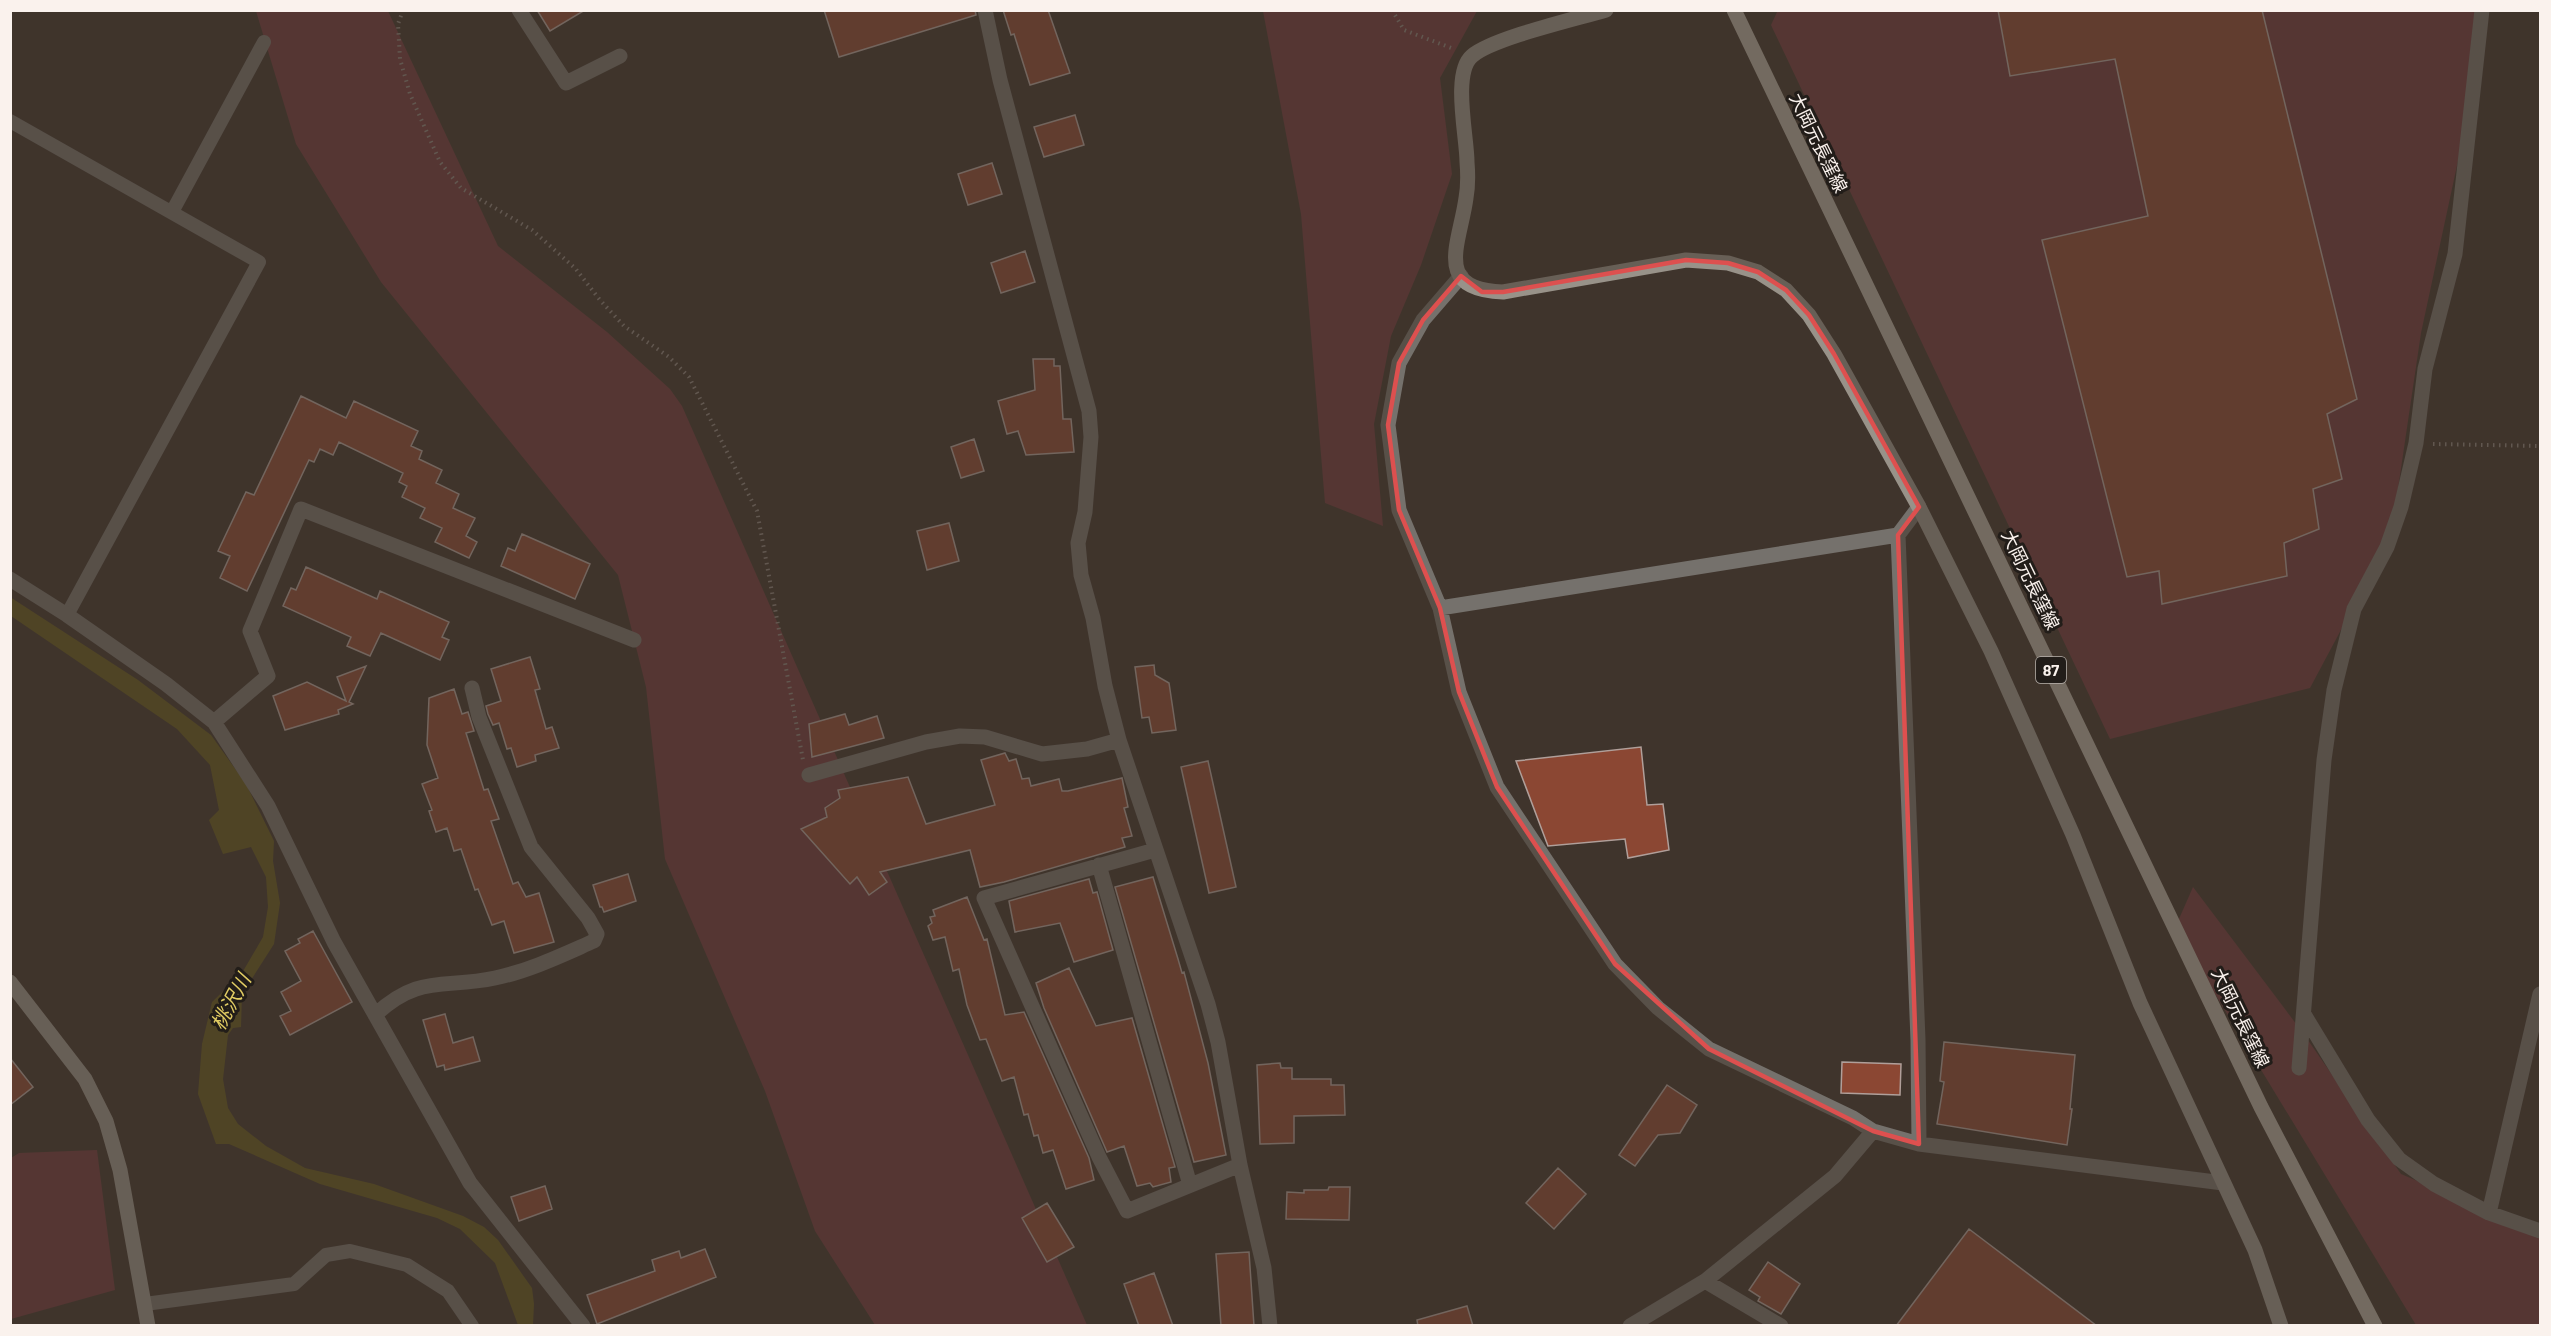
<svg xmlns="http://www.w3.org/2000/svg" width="2551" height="1336" viewBox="0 0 2551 1336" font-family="Barlow,'Noto Sans JP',sans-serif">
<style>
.green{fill:#6f393d}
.water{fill:#63581d}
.building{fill:#8b4733;stroke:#b09f9a;stroke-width:1.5}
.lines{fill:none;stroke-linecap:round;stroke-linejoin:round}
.path{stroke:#8b817b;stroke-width:4;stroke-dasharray:1.5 4.5;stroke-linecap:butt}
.lane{stroke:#75716c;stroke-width:14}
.street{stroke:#75716c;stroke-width:15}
.secondary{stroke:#989289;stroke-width:15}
.primary{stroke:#b2ab9f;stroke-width:15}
.marked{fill:none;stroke:#dd504f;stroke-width:4.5;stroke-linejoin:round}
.labels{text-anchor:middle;stroke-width:6;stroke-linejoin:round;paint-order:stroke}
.shield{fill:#221d19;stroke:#b9b2ad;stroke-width:1.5}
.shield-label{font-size:16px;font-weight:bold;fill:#faf2ed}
.street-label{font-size:18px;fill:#faf2ed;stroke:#221d19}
.water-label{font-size:20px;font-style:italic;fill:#e1cc63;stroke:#221d19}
</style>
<rect width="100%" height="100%" fill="#3f342c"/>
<!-- green -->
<path class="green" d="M 1778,10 L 2482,11 L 2473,91 L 2421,333 L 2391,536 L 2310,688 L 2110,739 L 1771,25 Z
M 256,11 L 388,11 L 498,246 L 607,332 L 670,389 L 682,406 L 1087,1325 L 875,1325 L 815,1231 L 765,1091 L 665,859 L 646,687 L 618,575 L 381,282 L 296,144 Z
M 1263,11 L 1477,11 L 1440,78 L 1452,174 L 1421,265 L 1391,336 L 1374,424 L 1383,526 L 1325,503 L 1301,214 Z
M 2193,887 L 2303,1033 L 2401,1174 L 2530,1229 L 2540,1228 L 2540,1325 L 2416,1325 L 2175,928 Z
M 97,1150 L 115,1290 L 11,1319 L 11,1158 L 19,1153 Z"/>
<!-- water -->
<path class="water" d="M 10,597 L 138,680 L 211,735 L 246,784 L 274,841 L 273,861 L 280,903 L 274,944 L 242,994 L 241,1027 L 233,1028 L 228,1035 L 223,1079 L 228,1108 L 238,1124 L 266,1146 L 305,1168 L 374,1184 L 463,1216 L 484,1227 L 498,1240 L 532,1288 L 534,1304 L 533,1325 L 518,1325 L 495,1263 L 460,1229 L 437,1218 L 320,1184 L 229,1144 L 216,1144 L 198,1094 L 202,1044 L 212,1002 L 242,973 L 263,937 L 268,907 L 266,877 L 251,847 L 223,854 L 209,820 L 219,810 L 210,765 L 177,729 L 11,616 Z"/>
<!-- building -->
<path class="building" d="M 537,10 L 585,10 L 550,31 Z
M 824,10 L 975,10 L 976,15 L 839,57 Z
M 1003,10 L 1048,10 L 1070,73 L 1030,85 L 1014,34 L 1011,35 Z
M 1998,10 L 2262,10 L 2357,399 L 2327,414 L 2342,479 L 2313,489 L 2319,529 L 2284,543 L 2287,576 L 2162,604 L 2159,571 L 2127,577 L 2042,240 L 2148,216 L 2115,59 L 2010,76 Z
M 1075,115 L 1084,145 L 1044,157 L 1034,127 Z
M 992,163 L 1002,194 L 968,205 L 958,174 Z
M 1025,251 L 1035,282 L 1001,293 L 991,263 Z
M 1033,359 L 1054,359 L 1054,366 L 1060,366 L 1063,419 L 1071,419 L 1074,452 L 1026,455 L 1018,431 L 1007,434 L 998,401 L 1035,390 Z
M 301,396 L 346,418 L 354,401 L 418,431 L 411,446 L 422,451 L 419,459 L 442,470 L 436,483 L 459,494 L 453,508 L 475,518 L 466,536 L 477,542 L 469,558 L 435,542 L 442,528 L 420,518 L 425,508 L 402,497 L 407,486 L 399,482 L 403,473 L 339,442 L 333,455 L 320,449 L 314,462 L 309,460 L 247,591 L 220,578 L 230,556 L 218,551 L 246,492 L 254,495 Z
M 974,439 L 984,471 L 961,478 L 951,447 Z
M 949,523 L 959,561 L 927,570 L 917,531 Z
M 522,534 L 590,564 L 575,599 L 501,566 L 508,548 L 515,551 Z
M 306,567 L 377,599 L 380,591 L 449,622 L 442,637 L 449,640 L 440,660 L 381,633 L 370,656 L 347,646 L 351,637 L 283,606 L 291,588 L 296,590 Z
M 530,657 L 540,689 L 535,690 L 546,729 L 552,727 L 559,748 L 535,755 L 536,761 L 517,767 L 511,748 L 507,749 L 499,723 L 493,725 L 488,714 L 486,706 L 501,701 L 491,669 Z
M 1154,665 L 1155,675 L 1169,683 L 1176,730 L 1152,733 L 1149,717 L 1142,718 L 1135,667 Z
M 366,666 L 349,702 L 353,704 L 338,710 L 339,714 L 285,730 L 273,696 L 307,682 L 346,701 L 337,677 Z
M 454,689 L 462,714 L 468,712 L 474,731 L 466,733 L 484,790 L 488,789 L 499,819 L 491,821 L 513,884 L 518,882 L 526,897 L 539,893 L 554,942 L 514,953 L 504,921 L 492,925 L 478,889 L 475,890 L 461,849 L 454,851 L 447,828 L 436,832 L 429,811 L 432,810 L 422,784 L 438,778 L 427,745 L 429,698 Z
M 845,714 L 849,725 L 877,716 L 884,738 L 812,757 L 809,724 Z
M 1641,747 L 1647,805 L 1663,804 L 1669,850 L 1628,858 L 1625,839 L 1548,846 L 1516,761 Z
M 1005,753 L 1009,761 L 1016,759 L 1022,779 L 1029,778 L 1031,786 L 1059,779 L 1062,791 L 1068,791 L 1122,778 L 1128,807 L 1124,808 L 1132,836 L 1122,838 L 1125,847 L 1004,882 L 980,887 L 970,850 L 880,872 L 887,882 L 869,895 L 857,877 L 850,884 L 801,829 L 827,817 L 825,808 L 840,798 L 838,790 L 908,777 L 926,824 L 995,805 L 981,760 Z
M 1208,761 L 1236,887 L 1209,893 L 1181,767 Z
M 628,874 L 636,901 L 604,912 L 602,907 L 600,907 L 593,885 Z
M 1153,877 L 1178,959 L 1182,973 L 1184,972 L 1208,1063 L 1226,1155 L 1194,1162 L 1115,887 Z
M 1089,879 L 1093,893 L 1097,892 L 1113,950 L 1074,962 L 1060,923 L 1015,932 L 1009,901 Z
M 967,897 L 984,940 L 987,939 L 1005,1015 L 1024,1012 L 1089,1158 L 1094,1180 L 1066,1189 L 1053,1150 L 1043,1153 L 1038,1135 L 1034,1136 L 1028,1114 L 1024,1115 L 1014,1077 L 1002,1081 L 986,1039 L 980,1040 L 967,1005 L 959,969 L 953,971 L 945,937 L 933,940 L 928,926 L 932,923 L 930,917 L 935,916 L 933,910 Z
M 313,931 L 352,1002 L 290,1035 L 280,1016 L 291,1011 L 281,992 L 301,981 L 285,951 L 300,943 L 298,939 Z
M 1069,968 L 1096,1026 L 1132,1018 L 1175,1167 L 1169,1168 L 1171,1182 L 1153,1187 L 1150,1183 L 1137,1186 L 1124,1146 L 1107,1152 L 1044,1008 L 1036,983 Z
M 445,1014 L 453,1043 L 473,1037 L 480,1061 L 445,1070 L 444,1065 L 437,1067 L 423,1020 Z
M 1944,1042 L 2075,1055 L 2070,1109 L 2072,1109 L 2067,1145 L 1937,1124 L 1944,1082 L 1940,1081 Z
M 10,1058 L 33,1087 L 10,1105 Z
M 1842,1062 L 1901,1064 L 1900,1095 L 1841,1093 Z
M 1280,1063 L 1281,1068 L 1292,1068 L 1292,1079 L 1331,1079 L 1331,1085 L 1344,1085 L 1345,1115 L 1294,1116 L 1294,1143 L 1260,1144 L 1257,1065 Z
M 1667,1085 L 1697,1105 L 1680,1133 L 1658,1135 L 1635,1166 L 1619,1155 Z
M 1558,1168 L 1586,1194 L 1554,1229 L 1526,1203 Z
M 545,1186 L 552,1209 L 519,1221 L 511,1197 Z
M 1329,1187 L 1350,1187 L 1349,1220 L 1286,1219 L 1287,1192 L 1304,1193 L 1304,1190 L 1328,1190 Z
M 1047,1203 L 1074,1247 L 1047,1262 L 1022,1218 Z
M 1969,1229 L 2097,1326 L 1896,1326 Z
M 705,1249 L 716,1277 L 597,1324 L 587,1295 L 655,1271 L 652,1260 L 679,1251 L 681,1258 Z
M 1249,1252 L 1254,1326 L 1221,1326 L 1216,1254 Z
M 1768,1262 L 1800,1284 L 1781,1314 L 1758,1301 L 1760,1297 L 1749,1290 Z
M 1154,1273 L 1173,1326 L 1139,1326 L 1124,1284 Z
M 1467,1306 L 1473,1326 L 1418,1326 L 1417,1320 Z"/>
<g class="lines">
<!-- path -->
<path class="path" d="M 403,10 L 398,24 L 400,59 L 410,94 L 440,162 L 461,188 L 532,230 L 575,268 L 600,300 L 624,326 L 669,357 L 689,377 L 757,511 L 803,760
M 1392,10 L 1404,30 L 1454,49
M 2433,444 L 2540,446"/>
<!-- lane -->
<path class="lane" d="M 10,121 L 259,262 L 67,615
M 172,212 L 264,42
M 145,1304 L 294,1284 L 326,1255 L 350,1251 L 407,1265 L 448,1291 L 472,1326"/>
<!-- street -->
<path class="street" d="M 519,10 L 566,83 L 620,56
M 985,10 L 1000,80 L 1089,411 L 1091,437 L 1085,512 L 1078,543 L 1081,575 L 1093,618 L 1105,686 L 1119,740 L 1208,1004 L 1218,1042 L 1240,1165 L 1264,1268 L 1270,1326
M 1461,276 L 1423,320 L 1399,363 L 1388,425 L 1399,510 L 1440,608 L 1459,692 L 1497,787 L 1615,964 L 1658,1008 L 1709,1049 L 1853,1118 L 1873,1131 L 1919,1144 L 2223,1183
M 1919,507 L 1898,535 L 1918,1040 L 1919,1144
M 10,579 L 67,615 L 166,684 L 214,722 L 268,806 L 334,942 L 470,1183 L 583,1326
M 1440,608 L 1898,535
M 214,722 L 268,676 L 250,631 L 301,509 L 634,640
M 809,775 L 926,742 L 960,736 L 985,737 L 1042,754 L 1087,749 L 1119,740
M 1155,850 L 984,898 L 1099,1157 L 1127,1211 L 1240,1165
M 1099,865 L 1190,1185
M 375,1015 C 419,974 443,989 495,978 C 529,971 562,955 594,941 L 597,934 L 588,918 L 531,847 L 479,717 L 472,688
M 2305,1016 L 2368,1120 L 2399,1159 L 2434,1184 L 2489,1213 L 2540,1231
M 2299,1068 L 2324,760 L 2334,690 L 2354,609 L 2387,547 L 2401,507 L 2416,443 L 2425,369 L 2455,254 L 2482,10
M 2489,1213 L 2540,994
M 1705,1281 L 1781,1326
M 1630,1326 L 1705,1281 L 1835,1176 L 1873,1131"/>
<!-- secondary -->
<path class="secondary" d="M 1606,10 C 1576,19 1493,38 1472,56 C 1452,73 1467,137 1467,162 C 1468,174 1468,187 1466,198 C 1460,243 1432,290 1503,292 L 1686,260 L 1728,263 L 1758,272 L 1786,290 L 1809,315 L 1834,354 L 1919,507 L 1991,651 L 2073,835 L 2140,1003 L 2255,1250 L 2281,1326
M 10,982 L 85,1079 L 106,1121 L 120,1170 L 148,1326"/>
<!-- primary -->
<path class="primary" d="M 1734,10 L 2261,1107 L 2375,1326"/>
</g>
<!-- marked area -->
<path d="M0 0H2551V1336H0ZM 1686,260 L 1728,263 L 1758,272 L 1786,290 L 1809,315 L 1834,354 L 1919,507 L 1898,535 L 1919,1144 L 1873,1131 L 1709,1049 L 1615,964 L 1497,787 L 1459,692 L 1440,608 L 1399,510 L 1388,425 L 1399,363 L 1423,320 L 1461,276 L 1482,292 L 1503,292 Z" fill="#3f342c" fill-opacity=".55" fill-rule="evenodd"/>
<path class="marked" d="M 1686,260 L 1728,263 L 1758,272 L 1786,290 L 1809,315 L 1834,354 L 1919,507 L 1898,535 L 1919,1144 L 1873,1131 L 1709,1049 L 1615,964 L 1497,787 L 1459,692 L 1440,608 L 1399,510 L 1388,425 L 1399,363 L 1423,320 L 1461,276 L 1482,292 L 1503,292 Z"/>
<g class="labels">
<!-- shield labels -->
<rect class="shield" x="2036" y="657" width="30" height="26" rx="4.5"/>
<g class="shield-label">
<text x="2051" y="676">87</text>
</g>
<!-- street labels -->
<g class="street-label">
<text transform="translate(1818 143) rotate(64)" y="6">大岡元長窪線</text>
<text transform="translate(2030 580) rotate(64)" y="6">大岡元長窪線</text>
<text transform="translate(2240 1018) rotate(64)" y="6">大岡元長窪線</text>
</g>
<!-- water labels -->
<g class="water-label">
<text transform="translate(231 1002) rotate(-62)" y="7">桃沢川</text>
</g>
</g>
<!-- border -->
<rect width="2551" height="1336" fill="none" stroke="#faf2ed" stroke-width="24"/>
</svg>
